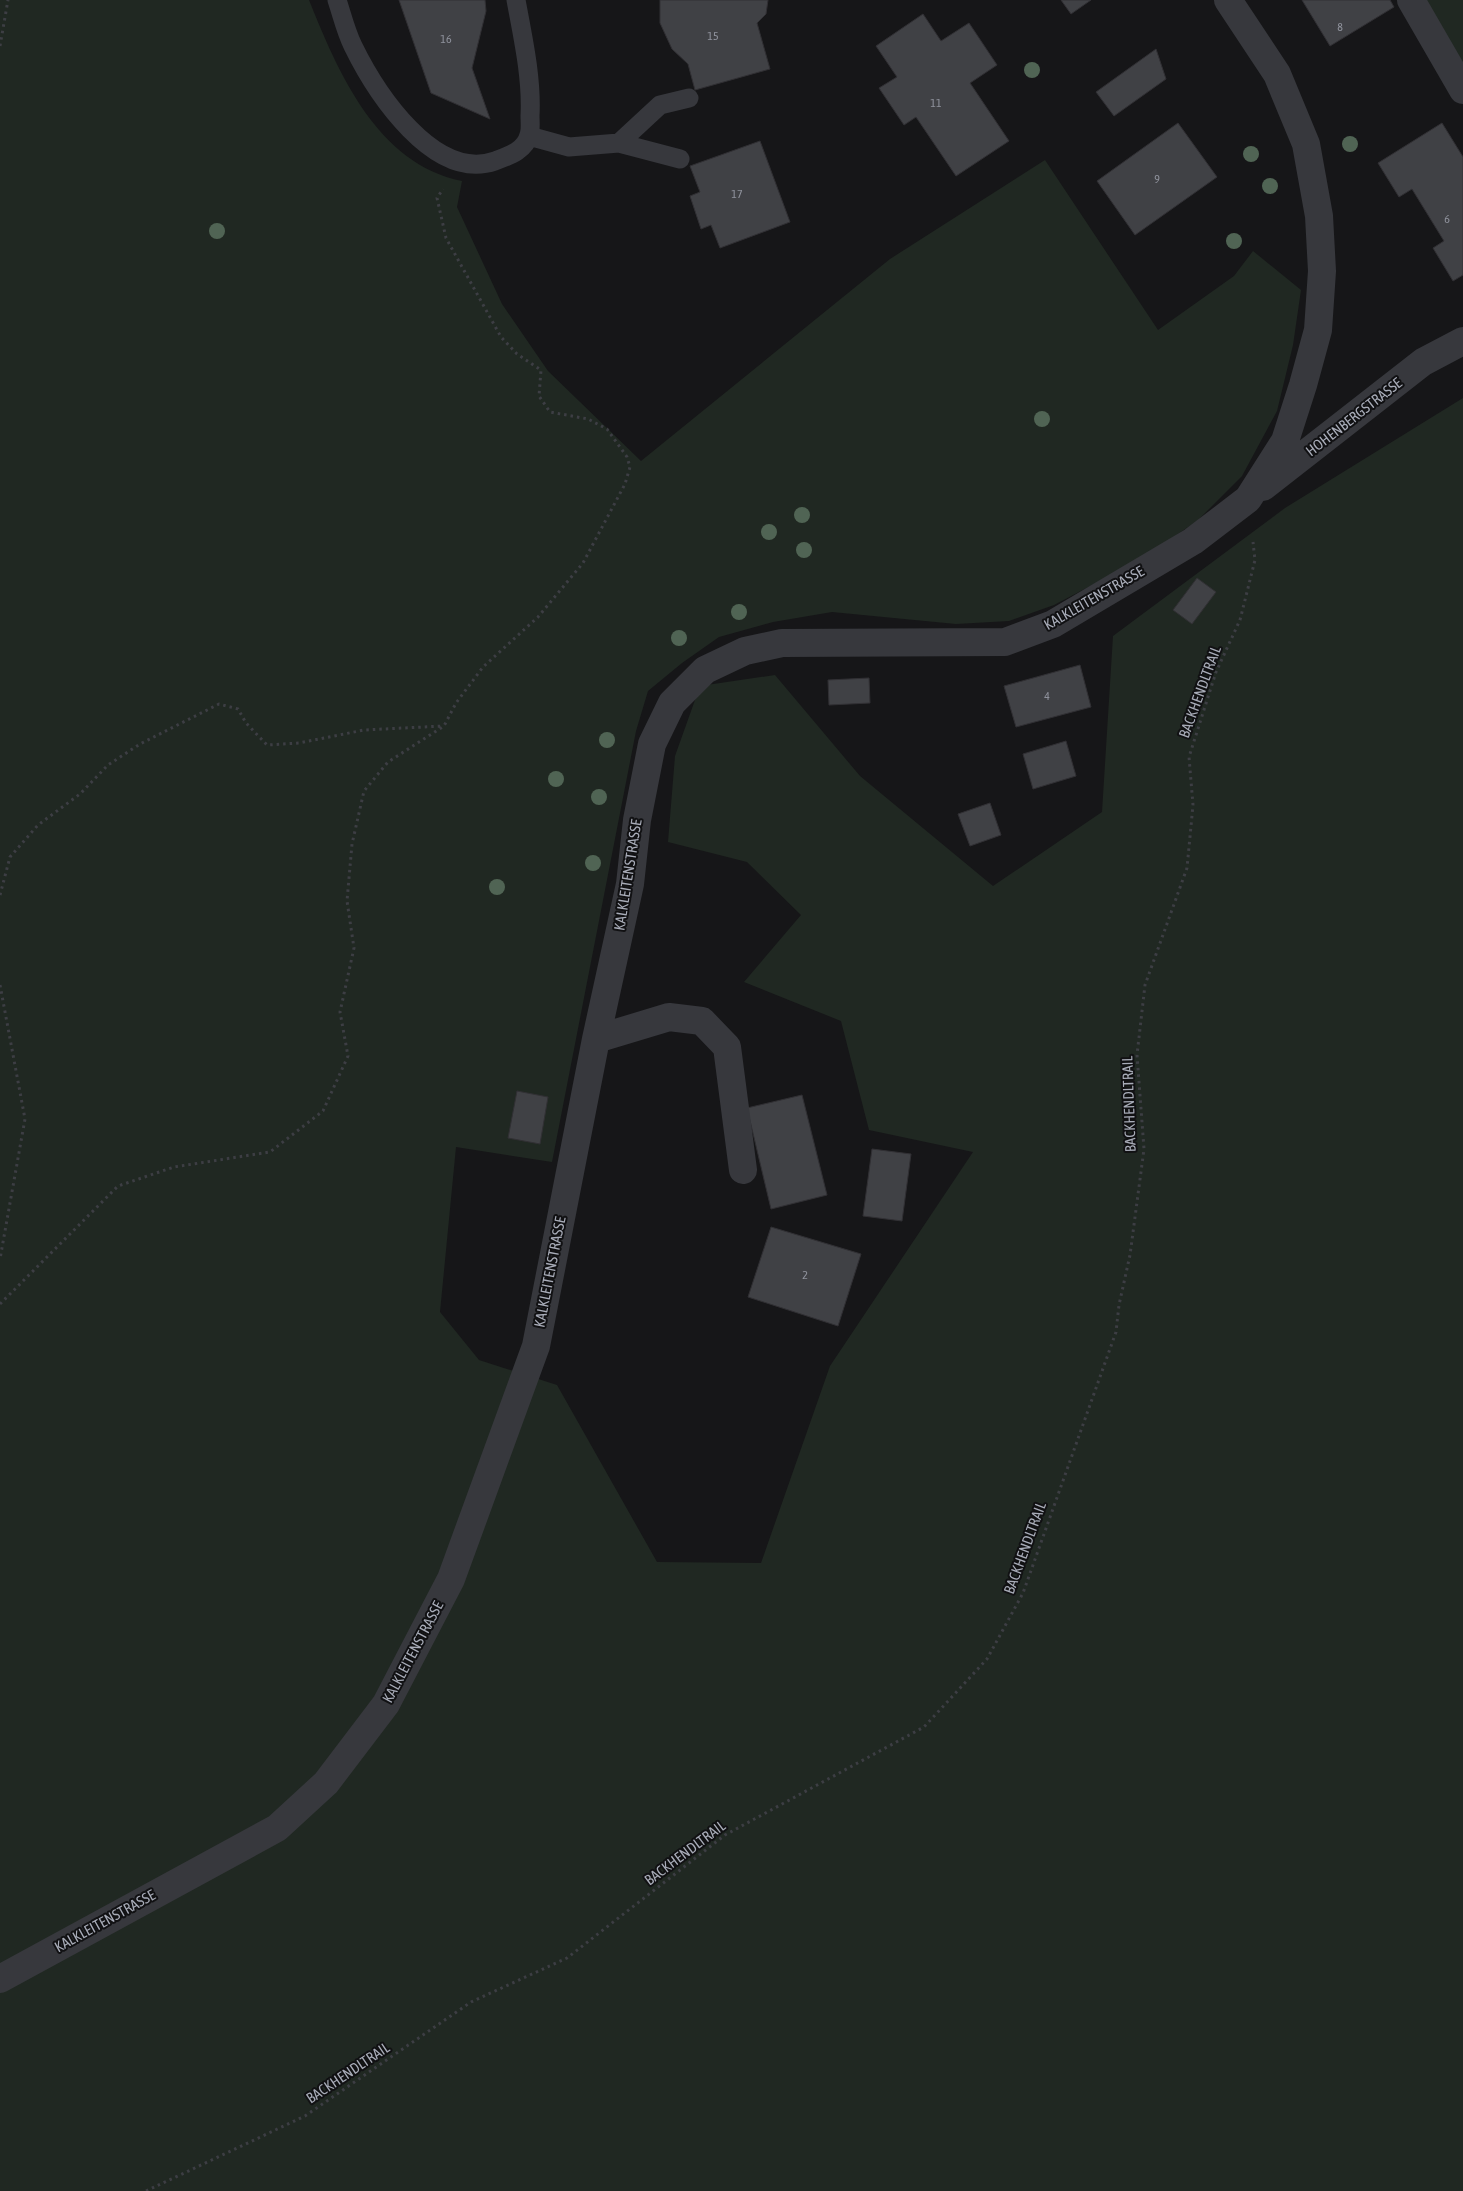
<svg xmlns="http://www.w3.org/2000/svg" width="1463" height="2191" viewBox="0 0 1463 2191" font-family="'Asap Condensed',sans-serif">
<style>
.green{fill:#202822}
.building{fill:#404145;stroke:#313034}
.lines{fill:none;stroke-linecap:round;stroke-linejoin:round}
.path{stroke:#3d3e44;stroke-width:3;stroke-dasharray:2.5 4;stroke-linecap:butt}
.lane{stroke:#37383d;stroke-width:19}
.street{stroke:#37383d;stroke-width:28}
.tree{fill:#506454}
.labels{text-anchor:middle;stroke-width:4;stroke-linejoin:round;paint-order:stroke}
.number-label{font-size:12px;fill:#8e919b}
.street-label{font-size:15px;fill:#a8acb8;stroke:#111113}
</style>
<rect width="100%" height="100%" fill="#161618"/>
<!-- green -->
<path class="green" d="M 0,0 L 309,0 C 338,72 377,164 462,181 L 457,207 L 502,304 L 548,371 L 641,461 L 890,259 L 1045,160 L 1158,330 L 1234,276 L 1253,251 L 1301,290 L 1293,345 L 1277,411 L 1242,476 L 1197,521 L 1138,561 L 1054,605 L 1009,621 L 956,624 L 832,612 L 773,622 L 719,637 L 682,663 L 648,691 L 636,731 L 552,1162 L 456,1147 L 440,1312 L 479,1360 L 557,1385 L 657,1562 L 761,1563 L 830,1366 L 973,1152 L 869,1130 L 841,1021 L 744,982 L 801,915 L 747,862 L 668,842 L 675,756 L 700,686 L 775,675 L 860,776 L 993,886 L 1102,812 L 1113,636 L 1285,508 L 1463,398 L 1463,2191 L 0,2191 Z
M 1424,0 L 1463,0 L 1463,66 Z"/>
<!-- building -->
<path class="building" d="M 399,0 L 485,0 L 486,11 L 472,68 L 490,119 L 431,93 Z
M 660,0 L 768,0 L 766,14 L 757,23 L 770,69 L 695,90 L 688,64 L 672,49 L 660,23 Z
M 1061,0 L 1091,0 L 1071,14 Z
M 1302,0 L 1390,0 L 1394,7 L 1330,46 Z
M 923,14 L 941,41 L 969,23 L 997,65 L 970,83 L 1009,141 L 956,176 L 916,117 L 904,125 L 879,88 L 897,77 L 876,46 Z
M 1156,49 L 1166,79 L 1114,116 L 1096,92 Z
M 1178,123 L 1217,177 L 1135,235 L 1097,181 Z
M 1442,123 L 1463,157 L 1463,275 L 1453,281 L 1433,248 L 1444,241 L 1412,189 L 1399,197 L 1378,163 Z
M 760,141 L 790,222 L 720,248 L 711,225 L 701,229 L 690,196 L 700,192 L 690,166 Z
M 1197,578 L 1216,592 L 1192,624 L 1173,610 Z
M 1080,665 L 1091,707 L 1016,727 L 1004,686 Z
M 869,678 L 870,703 L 829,705 L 828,680 Z
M 1066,741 L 1076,776 L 1033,789 L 1023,754 Z
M 990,803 L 1001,835 L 970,846 L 958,814 Z
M 517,1091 L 548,1097 L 540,1144 L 508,1138 Z
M 802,1095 L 827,1195 L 771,1209 L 747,1108 Z
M 872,1149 L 911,1154 L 902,1221 L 863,1216 Z
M 771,1227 L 861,1254 L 838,1326 L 748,1297 Z"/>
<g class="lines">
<!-- path -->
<path class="path" d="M 0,46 L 8,0
M 0,895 L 10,857 L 38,825 L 80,794 L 108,765 L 140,744 L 219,704 L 238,709 L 246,723 L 267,745 L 299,743 L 364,730 L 443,726
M 0,985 L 25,1119 L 0,1259
M 0,1304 L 118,1186 L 174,1167 L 270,1152 L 323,1111 L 348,1056 L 340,1012 L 354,948 L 347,901 L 352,844 L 364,791 L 388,762 L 444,726 L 456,703 L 483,667 L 538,617 L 583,563 L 625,484 L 630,467 L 627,457 L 607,429 L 588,419 L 550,412 L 539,396 L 541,370 L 517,354 L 501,337 L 446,238 L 437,198 L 443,189
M 146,2191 L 305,2116 L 471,2002 L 567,1958 L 725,1835 L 924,1727 L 987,1659 L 1023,1593 L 1116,1332 L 1119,1305 L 1130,1255 L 1144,1149 L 1137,1055 L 1145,985 L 1187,868 L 1193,805 L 1189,757 L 1216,672 L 1240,620 L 1255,560 L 1253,542"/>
<!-- lane -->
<path class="lane" d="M 337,0 C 342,15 346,32 353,46 C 376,93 434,182 495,161 C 508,156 525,151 529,135 C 531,130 530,122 530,116 C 532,78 523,38 516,0
M 529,136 L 569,147 L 619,143 L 680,159
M 619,143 L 660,105 L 689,98"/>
<!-- street -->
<path class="street" d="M 1411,0 L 1463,90
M 1263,487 L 1423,362 L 1463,341
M 596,1039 L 669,1017 L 702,1021 L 727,1047 L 743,1170
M 0,1979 L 277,1828 L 326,1783 L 386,1704 L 451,1579 L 536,1346 L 596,1039 L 630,884 L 637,820 L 652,744 L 672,703 L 705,670 L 745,651 L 782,643 L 1005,642 L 1053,624 L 1193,541 L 1248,499 L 1285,441 L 1303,385 L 1318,330 L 1322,271 L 1319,216 L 1306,144 L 1277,74 L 1228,0"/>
</g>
<!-- trees -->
<g class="tree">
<circle cx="1032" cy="70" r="8"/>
<circle cx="1350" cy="144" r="8"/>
<circle cx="1251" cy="154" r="8"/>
<circle cx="1270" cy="186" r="8"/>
<circle cx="217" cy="231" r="8"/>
<circle cx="1234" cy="241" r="8"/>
<circle cx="1042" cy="419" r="8"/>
<circle cx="802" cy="515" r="8"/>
<circle cx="769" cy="532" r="8"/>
<circle cx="804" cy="550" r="8"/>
<circle cx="739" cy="612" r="8"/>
<circle cx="679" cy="638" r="8"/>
<circle cx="607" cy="740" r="8"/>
<circle cx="556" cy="779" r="8"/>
<circle cx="599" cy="797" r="8"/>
<circle cx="593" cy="863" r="8"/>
<circle cx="497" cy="887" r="8"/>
</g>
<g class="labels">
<!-- number labels -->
<g class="number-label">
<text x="1340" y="31">8</text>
<text x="713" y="40">15</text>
<text x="446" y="43">16</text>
<text x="936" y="107">11</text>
<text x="1157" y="183">9</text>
<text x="737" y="198">17</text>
<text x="1447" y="223">6</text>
<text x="1047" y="700">4</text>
<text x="805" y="1279">2</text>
</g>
<!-- street labels -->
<g class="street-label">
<text transform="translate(1354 417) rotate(-38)" y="5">HOHENBERGSTRASSE</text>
<text transform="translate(1094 598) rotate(-30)" y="5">KALKLEITENSTRASSE</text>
<text transform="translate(1200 692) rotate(-70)" y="5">BACKHENDLTRAIL</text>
<text transform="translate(628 875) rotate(-81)" y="5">KALKLEITENSTRASSE</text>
<text transform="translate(1129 1104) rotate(-92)" y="5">BACKHENDLTRAIL</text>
<text transform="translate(550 1272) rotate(-79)" y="5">KALKLEITENSTRASSE</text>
<text transform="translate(1025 1548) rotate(-70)" y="5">BACKHENDLTRAIL</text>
<text transform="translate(413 1652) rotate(-62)" y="5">KALKLEITENSTRASSE</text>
<text transform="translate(685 1853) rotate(-37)" y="5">BACKHENDLTRAIL</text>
<text transform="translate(105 1921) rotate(-29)" y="5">KALKLEITENSTRASSE</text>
<text transform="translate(348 2073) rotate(-34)" y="5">BACKHENDLTRAIL</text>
</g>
</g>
</svg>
